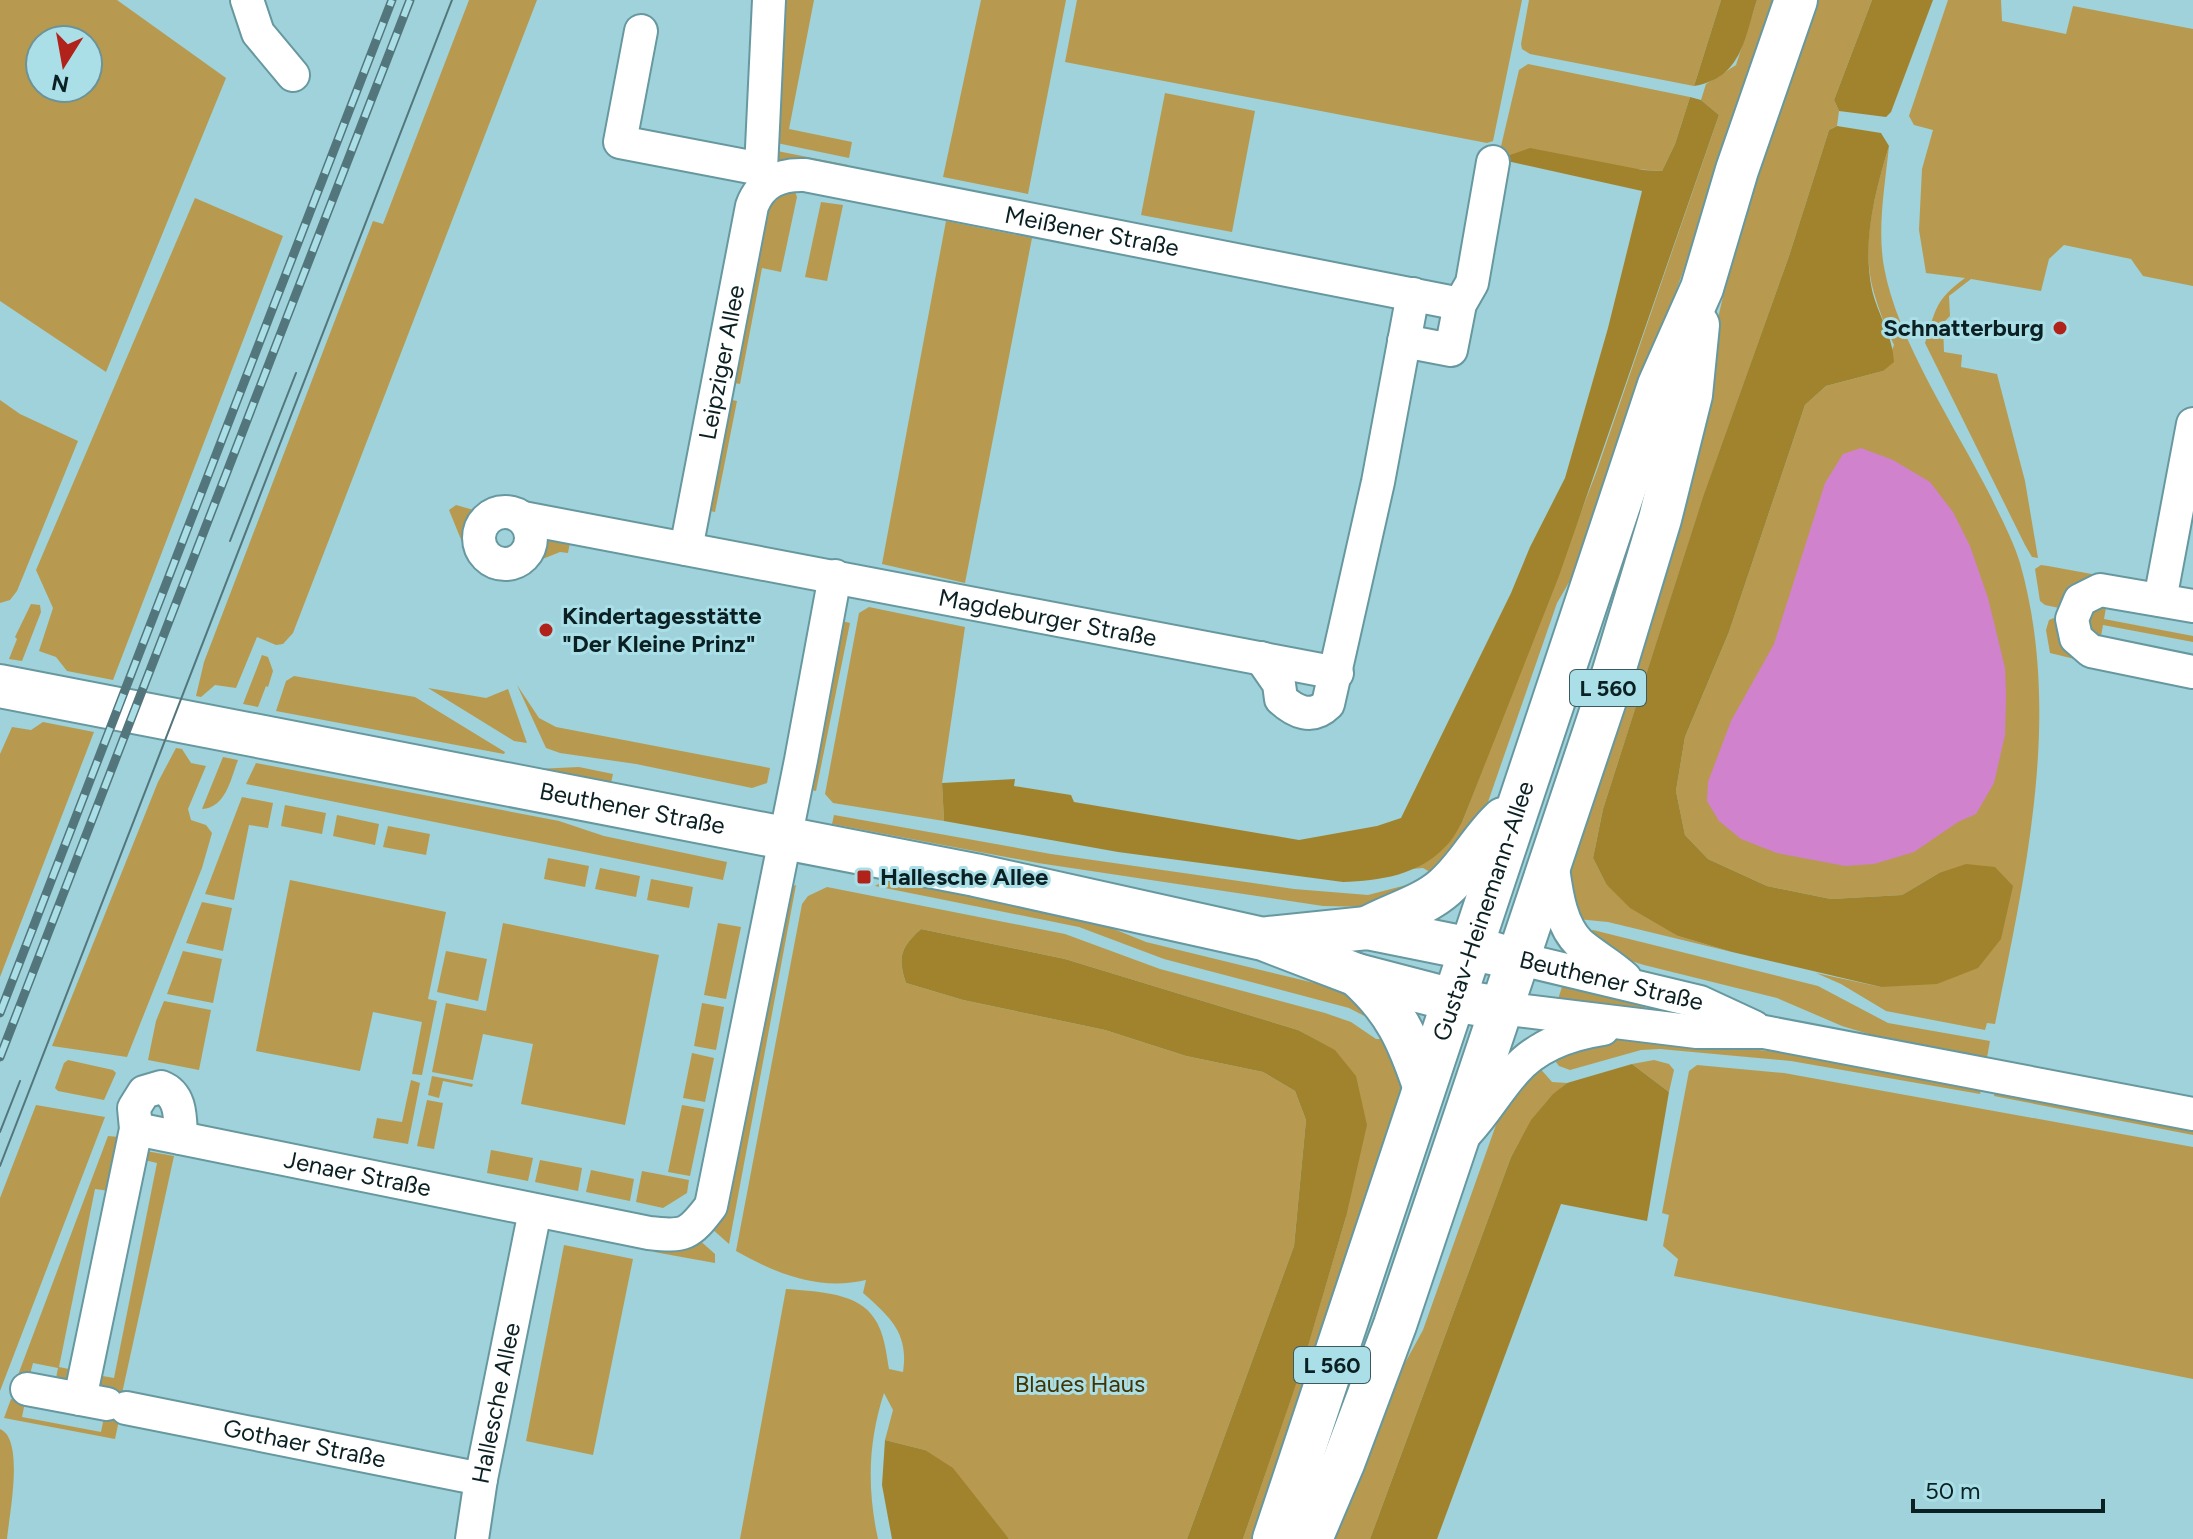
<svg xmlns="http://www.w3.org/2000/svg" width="2193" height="1539" viewBox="0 0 2193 1539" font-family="Figtree,sans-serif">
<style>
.green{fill:#b79a4f;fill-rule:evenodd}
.forest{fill:#a2832d}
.water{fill:#d082cd}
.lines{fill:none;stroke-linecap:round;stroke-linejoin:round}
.minor-casing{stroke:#6798a0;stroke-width:36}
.major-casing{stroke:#6798a0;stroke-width:46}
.minor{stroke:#fff;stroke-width:32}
.major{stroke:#fff;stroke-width:42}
.tram{stroke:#53767c;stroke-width:2}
.rail-casing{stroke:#53767c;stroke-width:9}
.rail{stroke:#abdfe7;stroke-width:6;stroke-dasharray:18;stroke-linecap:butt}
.poi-dot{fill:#b1221b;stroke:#abdfe7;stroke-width:3}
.labels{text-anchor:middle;stroke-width:6;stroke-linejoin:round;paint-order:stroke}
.shield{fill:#abdfe7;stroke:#3b595e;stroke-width:2}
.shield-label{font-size:22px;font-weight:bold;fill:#0b2023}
.street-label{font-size:24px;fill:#0b2023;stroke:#abdfe7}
.poi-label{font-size:24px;font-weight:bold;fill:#0b2023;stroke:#abdfe7;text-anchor:start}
.park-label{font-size:24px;fill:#433301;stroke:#abdfe7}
</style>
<rect width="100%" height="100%" fill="#9fd2da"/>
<!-- green -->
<path class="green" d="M 0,0 L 117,0 L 226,78 L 106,372 L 0,301 ZM 40,40 L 88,40 L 88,88 L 40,88 Z
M 469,0 L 537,0 L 293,633 L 283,644 L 276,645 L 257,637 L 236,688 L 215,685 L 201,697 L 196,696 L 204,662 L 373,221 L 383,224 Z
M 777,0 L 814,0 L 789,129 L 852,142 L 849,158 L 772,142 Z
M 981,0 L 1066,0 L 1028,194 L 943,177 Z
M 1077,0 L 1522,0 L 1493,141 L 1487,143 L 1065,62 Z
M 1529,0 L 1721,0 L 1694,86 L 1530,54 L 1522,49 L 1521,44 Z
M 1757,0 L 1778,0 L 1582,560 L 1557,603 L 1488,802 L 1471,839 L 1430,872 L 1423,868 L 1411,869 L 1430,859 L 1463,820 L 1596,473 L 1719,115 L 1701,100 L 1706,84 L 1736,65 Z
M 1811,0 L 1872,0 L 1834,100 L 1839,111 L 1837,126 L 1829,130 L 1789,256 L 1703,498 L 1603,809 L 1593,858 L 1606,884 L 1678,936 L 1732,952 L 1608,922 L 1577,919 L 1568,870 L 1710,353 L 1736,240 Z
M 1948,0 L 2001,0 L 2002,21 L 2066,34 L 2073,6 L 2193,29 L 2193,286 L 2143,276 L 2131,259 L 2064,245 L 2049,259 L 2041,291 L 1971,279 L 1949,296 L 1950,316 L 1943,323 L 1944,352 L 1962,355 L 1961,367 L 1997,374 L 2025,481 L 2038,558 L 2032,557 L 2025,545 L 1925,343 C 1936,309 1935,300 1965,278 L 1926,273 L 1919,230 L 1922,169 L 1933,130 L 1914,125 L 1909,116 Z
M 1528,64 L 1690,97 L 1675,144 L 1662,171 L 1498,159 L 1519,70 Z
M 1165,93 L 1255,111 L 1232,232 L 1141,215 Z
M 1889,146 C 1885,185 1877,229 1884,267 C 1897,341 1957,429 1991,497 C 2001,518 2013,540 2020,563 C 2063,715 2025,875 1995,1024 L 1987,1023 L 1985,1030 L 1886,1011 L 1841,984 L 1816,973 L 1881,987 L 1939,873 L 1902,895 L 1831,899 L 1767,886 L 1708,859 L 1685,835 L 1676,791 L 1685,737 L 1729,632 L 1805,405 L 1826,386 L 1883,371 L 1894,345 C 1886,328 1879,311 1874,293 C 1860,245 1875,192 1889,146 Z
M 772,150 L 848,165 L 847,173 L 785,164 L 776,159 Z
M 793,186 L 797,197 L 781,272 L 762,268 L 740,384 L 729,382 L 770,194 Z
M 195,198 L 283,236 L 113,680 L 67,671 L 56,657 L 39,651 L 53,608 L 36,570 Z
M 821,202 L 843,205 L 827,281 L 805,277 Z
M 946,221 L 1032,238 L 965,583 L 882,564 Z
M 727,399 L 737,401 L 715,512 L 705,510 Z
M 0,400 L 20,414 L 78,441 L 17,591 L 10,600 L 0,603 Z
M 456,505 L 477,511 L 478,515 L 472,525 L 470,539 L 462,542 L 449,510 Z
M 558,535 L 571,537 L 568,553 L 560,552 L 535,562 L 534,556 L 547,540 Z
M 2041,565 L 2048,566 L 2108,577 L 2059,608 L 2045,605 L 2040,601 L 2035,569 Z
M 2107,602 L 2104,619 L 2193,636 L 2193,642 L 2103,625 L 2100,642 L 2083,619 L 2085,612 Z
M 31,604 L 40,605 L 41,612 L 22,661 L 9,659 L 17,639 L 15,637 Z
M 869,607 L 965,627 L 942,783 L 944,821 L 833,803 L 825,794 L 859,613 Z
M 2054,618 L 2060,618 L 2087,662 L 2050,653 L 2046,630 L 2049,620 Z
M 838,620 L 850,623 L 816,791 L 806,789 Z
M 262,655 L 268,657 L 273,671 L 268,687 L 266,686 L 258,707 L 243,704 Z
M 294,676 L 415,697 L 505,752 L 504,754 L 276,711 L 286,681 Z
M 517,685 L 539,718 L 556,727 L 770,768 L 767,783 L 752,788 L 636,764 L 560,753 L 546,748 Z
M 428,688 L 486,698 L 508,689 L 527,743 L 514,741 Z
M 43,722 L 94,732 L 0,977 L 0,754 L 12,727 L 31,730 Z
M 176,748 L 182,749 L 191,763 L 206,766 L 188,809 L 191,820 L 206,825 L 212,833 L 202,868 L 127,1057 L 52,1046 L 158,782 Z
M 223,757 L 238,760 C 231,778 226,808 202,809 Z
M 256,763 L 559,821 L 604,836 L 727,862 L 723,880 L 246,784 Z
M 579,767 L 613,774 L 611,783 L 536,769 Z
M 242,797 L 273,803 L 268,828 L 249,825 L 234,900 L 205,894 Z
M 285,805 L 326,813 L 322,834 L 281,826 Z
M 337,815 L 379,824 L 375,845 L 333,836 Z
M 834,815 L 1051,854 L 1294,889 L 1368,895 L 1418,882 L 1373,907 L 1323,906 L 1038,863 L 832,824 Z
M 388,826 L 430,834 L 426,855 L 383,847 Z
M 548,858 L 589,866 L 585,887 L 544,879 Z
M 600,868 L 640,876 L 636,897 L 595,889 Z
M 890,877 L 1079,915 L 1146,942 L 1335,988 L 1359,998 L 1374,1021 L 1349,1008 L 1164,959 L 1079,927 L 875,886 Z
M 651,879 L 693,887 L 689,908 L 647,900 Z
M 290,880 L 446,912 L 428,999 L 437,1001 L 422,1075 L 412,1074 L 422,1022 L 373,1012 L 360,1071 L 256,1051 Z
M 796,885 L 729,1244 L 711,1228 L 790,887 Z
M 827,887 L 1065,934 L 1160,969 L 1325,1013 L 1351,1022 L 1376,1039 L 1383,1039 L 1406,1075 L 1399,1113 L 1259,1539 L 1243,1539 L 1301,1369 L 1346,1217 L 1335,1051 L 1298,1030 L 1065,959 L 921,929 C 901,947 897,957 906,983 L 963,1000 L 1105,1030 L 1186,1056 L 1263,1072 L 1295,1091 L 1306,1120 L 1294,1246 L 1187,1539 L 1009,1539 L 925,1450 L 885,1440 L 893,1410 L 884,1393 C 868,1442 867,1489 878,1539 L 740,1539 L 786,1289 C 811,1291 854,1292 871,1314 C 884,1329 886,1351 889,1369 L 903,1372 C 909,1333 890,1317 863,1293 L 866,1280 C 819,1291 777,1274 736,1251 L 802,904 L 808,896 Z
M 202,902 L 232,908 L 223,951 L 186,943 Z
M 503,923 L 659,955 L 625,1125 L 521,1104 L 533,1044 L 483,1034 L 473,1080 L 432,1072 L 446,1003 L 486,1011 Z
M 718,923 L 741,927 L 726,999 L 704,995 Z
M 1593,930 L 1818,986 L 1888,1023 L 1990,1041 L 1986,1063 L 1965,1055 L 1878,1037 L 1842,1026 L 1777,998 L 1644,965 L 1628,960 L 1586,932 Z
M 183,951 L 222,959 L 213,1003 L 167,994 Z
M 446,951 L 487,959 L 478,1001 L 437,992 Z
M 1562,987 L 1645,1007 L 1647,1011 L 1557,1002 Z
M 164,1001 L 211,1010 L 199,1070 L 148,1060 L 156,1021 Z
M 702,1003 L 724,1007 L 716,1050 L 694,1046 Z
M 1629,1038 L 1791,1053 L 1983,1082 L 1980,1094 L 1791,1061 L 1660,1049 L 1641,1050 L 1570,1070 L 1559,1066 L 1552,1057 L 1597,1040 Z
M 692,1053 L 714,1058 L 705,1102 L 683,1098 Z
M 68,1060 L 113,1070 L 116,1073 L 104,1100 L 58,1091 L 55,1088 L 64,1063 Z
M 1654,1060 L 1669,1064 L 1674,1070 L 1669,1092 L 1632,1064 Z
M 1697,1065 L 1784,1073 L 2193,1147 L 2193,1379 L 1674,1276 L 1678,1259 L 1663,1246 L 1669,1215 L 1662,1213 L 1689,1071 Z
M 1538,1066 L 1552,1082 L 1567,1083 C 1541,1103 1526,1129 1511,1157 L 1370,1539 L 1326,1539 L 1400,1372 L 1423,1330 L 1502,1108 Z
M 432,1076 L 473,1084 L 472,1087 L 443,1081 L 439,1098 L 428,1095 Z
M 411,1080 L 420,1083 L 408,1144 L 373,1138 L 377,1118 L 402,1122 Z
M 1996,1084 L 2193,1127 L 2193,1135 L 1994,1096 Z
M 427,1100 L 443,1103 L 434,1149 L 417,1146 Z
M 36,1105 L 105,1117 L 0,1391 L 0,1198 Z
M 682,1105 L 704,1109 L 690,1176 L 668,1172 Z
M 108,1136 L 119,1137 L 110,1191 L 95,1189 L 59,1367 L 74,1370 L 70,1378 L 55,1383 L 58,1368 L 33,1363 L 29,1378 L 18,1375 Z
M 491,1150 L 533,1158 L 528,1181 L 487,1173 Z
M 146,1151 L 174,1156 L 121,1398 L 98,1386 L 97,1375 L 114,1378 L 157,1163 L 140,1159 Z
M 540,1160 L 582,1168 L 578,1191 L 535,1182 Z
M 591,1170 L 634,1179 L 630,1201 L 586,1192 Z
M 642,1171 L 689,1180 L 687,1193 L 663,1208 L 636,1202 Z
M 697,1238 L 715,1254 L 715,1263 L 654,1252 L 654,1246 Z
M 564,1245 L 633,1259 L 593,1455 L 526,1441 Z
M 11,1399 L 25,1402 L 22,1417 L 101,1432 L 104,1417 L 119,1420 L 115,1439 L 4,1418 Z
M 0,1429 C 25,1439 9,1516 7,1539 L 0,1539 Z"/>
<!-- forest -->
<path class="forest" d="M 1721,0 L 1757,0 C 1744,39 1742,78 1694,86 Z
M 1872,0 L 1933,0 L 1891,112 L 1886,117 L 1839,111 L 1834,100 Z
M 1690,97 L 1701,100 L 1719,115 L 1559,576 L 1463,820 C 1458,829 1453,840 1445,847 C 1419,875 1379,881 1343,882 L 1118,852 L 944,821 L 942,783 L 1015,779 L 1014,786 L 1071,795 L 1074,802 L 1299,840 L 1377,826 L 1401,818 L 1511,593 L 1530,547 L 1565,478 L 1608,328 L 1642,191 L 1498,159 L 1530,148 L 1643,170 L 1662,171 L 1675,144 Z
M 1837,126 L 1881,133 L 1889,146 C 1875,192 1862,241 1872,290 C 1878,315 1893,336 1894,362 L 1883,371 L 1826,386 L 1805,405 L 1729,632 L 1685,737 L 1676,791 L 1685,835 L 1708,859 L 1767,886 L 1831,899 L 1902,895 L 1939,873 L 1966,864 L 1995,867 L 2013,886 L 2001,939 L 1978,968 L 1937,984 L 1881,987 L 1732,952 L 1678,936 L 1630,908 L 1606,884 L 1593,858 L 1603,809 L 1703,497 L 1789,256 L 1829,130 Z
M 921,929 L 1065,959 L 1298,1030 L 1335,1050 L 1356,1076 L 1367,1125 L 1346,1217 L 1301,1370 L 1243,1539 L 1187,1539 L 1294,1246 L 1306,1120 L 1295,1091 L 1263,1072 L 1186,1056 L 1105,1030 L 963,1000 L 906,983 C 897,957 901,947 921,929 Z
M 1632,1064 L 1669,1092 L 1647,1221 L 1561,1204 L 1437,1539 L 1370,1539 L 1511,1157 L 1531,1120 L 1553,1094 L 1567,1083 Z
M 885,1440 L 925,1450 L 953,1468 L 1009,1539 L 892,1539 L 882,1485 Z"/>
<!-- water -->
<path class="water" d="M 1861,448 L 1893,460 L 1930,482 L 1953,512 L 1970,546 L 1988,598 L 2005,668 L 2006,696 L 2005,735 L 1994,783 L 1976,814 L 1958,822 L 1914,852 L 1874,864 L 1845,866 L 1777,853 L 1741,839 L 1719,821 L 1707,801 L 1708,782 L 1720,750 L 1731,721 L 1774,644 L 1825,483 L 1843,454 Z"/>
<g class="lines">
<defs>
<g id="minor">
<path d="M 247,0 L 258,33 L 293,75"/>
<path d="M 641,31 L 620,142 L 761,169"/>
<path d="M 761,169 L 769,0"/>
<path d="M 1404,341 L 1451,350 L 1460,304 L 1472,283 L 1493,162"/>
<circle cx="505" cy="538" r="26"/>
<path id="s1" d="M 523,518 L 1337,673"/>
<path id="s2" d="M 686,549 L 752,206 C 761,182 780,174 805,175 L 1460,304"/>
<path d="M 2160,600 L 2193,424"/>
<path d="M 2193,606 L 2100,590 L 2080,600 L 2072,619 L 2076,638 L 2091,651 L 2193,672"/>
<path d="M 1261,658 L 1279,684 L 1281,699 C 1295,712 1312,720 1328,704 L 1378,482 L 1413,294"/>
<path d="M 1552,861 C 1556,888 1559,924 1580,944 C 1594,956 1611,965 1625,978"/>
<path id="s3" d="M 1516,958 L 1700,1002 L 1754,1027"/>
<path d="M 1500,1008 L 1697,1032 L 1764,1032 L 2193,1114"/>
<path id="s4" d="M 136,1129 L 649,1233 C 685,1237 689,1235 711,1206 L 801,760 L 835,576"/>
<path d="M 1467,1132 C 1485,1113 1497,1091 1514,1072 C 1536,1046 1570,1034 1603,1029"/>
<path d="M 27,1389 L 107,1404"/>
<path d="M 80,1399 L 136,1129 L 134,1108 L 144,1092 L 161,1087 C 182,1095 180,1119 181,1138"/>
<path id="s5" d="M 126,1408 L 481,1479"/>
<path id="s6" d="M 472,1539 L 481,1479 L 535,1211"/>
</g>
<g id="major">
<path id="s7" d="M 0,686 L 975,875 L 1263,939 L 1357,975 L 1453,1000 L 1500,1008"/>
<path d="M 1367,928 C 1392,914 1424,906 1445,887 C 1468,867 1481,839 1503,819"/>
<path d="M 1269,938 L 1367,928 L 1496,954"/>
<path d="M 1357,975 C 1395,1009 1408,1039 1424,1086"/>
<path id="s8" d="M 1274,1539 L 1659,385 L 1702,288 L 1737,170 L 1796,0"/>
<path d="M 1311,1539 L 1344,1461 L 1395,1325 L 1607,694 L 1660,519 L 1691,395 L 1698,325"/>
</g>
</defs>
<!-- minor casing -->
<use href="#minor" class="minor-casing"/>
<!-- major casing -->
<use href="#major" class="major-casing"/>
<!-- minor -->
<use href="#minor" class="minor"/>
<!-- major -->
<use href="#major" class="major"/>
<!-- tram -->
<path class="tram" d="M 230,541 L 296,373
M 0,1132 L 20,1081
M 0,1166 L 452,0"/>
<defs>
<path id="rail" d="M 0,1013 L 392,0
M 0,1057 L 410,0"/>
</defs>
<!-- rail casing -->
<use href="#rail" class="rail-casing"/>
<!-- rail -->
<use href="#rail" class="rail"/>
</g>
<!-- markers -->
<g class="poi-dot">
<circle cx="2060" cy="328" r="8"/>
<circle cx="546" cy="630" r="8"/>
<rect x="856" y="869" width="16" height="16" rx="4"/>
</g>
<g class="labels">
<!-- shield labels -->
<g class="shield">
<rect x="1570" y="670" width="76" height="36" rx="6"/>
<rect x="1294" y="1347" width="76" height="36" rx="6"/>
</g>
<g class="shield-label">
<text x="1608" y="696">L 560</text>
<text x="1332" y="1373">L 560</text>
</g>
<!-- street labels -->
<g class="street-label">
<text dy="8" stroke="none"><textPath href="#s2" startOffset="708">Meißener Straße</textPath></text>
<text dy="8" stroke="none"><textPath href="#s2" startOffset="190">Leipziger Allee</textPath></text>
<text dy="8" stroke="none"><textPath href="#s1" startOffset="534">Magdeburger Straße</textPath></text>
<text dy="8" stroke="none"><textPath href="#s7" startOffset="644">Beuthener Straße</textPath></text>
<text dy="8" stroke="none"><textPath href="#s8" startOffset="662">Gustav-Heinemann-Allee</textPath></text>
<text dy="8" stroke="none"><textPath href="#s3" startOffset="98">Beuthener Straße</textPath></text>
<text dy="8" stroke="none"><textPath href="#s4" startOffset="226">Jenaer Straße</textPath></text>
<text dy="8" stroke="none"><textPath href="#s6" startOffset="138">Hallesche Allee</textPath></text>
<text dy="8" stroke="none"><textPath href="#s5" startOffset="182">Gothaer Straße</textPath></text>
</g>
<!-- poi labels -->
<g class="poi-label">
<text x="2044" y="336" text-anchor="end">Schnatterburg</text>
<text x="562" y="624">Kindertagesstätte<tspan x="562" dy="28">"Der Kleine Prinz"</tspan></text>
<text x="880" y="885">Hallesche Allee</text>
</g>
<!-- park labels -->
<g class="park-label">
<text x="1080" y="1392">Blaues Haus</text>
</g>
</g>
<!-- north arrow -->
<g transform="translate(64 64) rotate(191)"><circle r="38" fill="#abdfe7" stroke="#6b9399" stroke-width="2"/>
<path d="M0-6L14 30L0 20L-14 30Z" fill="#b1221b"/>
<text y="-12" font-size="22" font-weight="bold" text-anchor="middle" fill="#0b2023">N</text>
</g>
<!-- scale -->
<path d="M1913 1499v12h190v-12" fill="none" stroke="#0b2023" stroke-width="4"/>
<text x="1925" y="1499" font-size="24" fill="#0b2023" stroke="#abdfe7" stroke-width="6" paint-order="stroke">50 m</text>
</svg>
